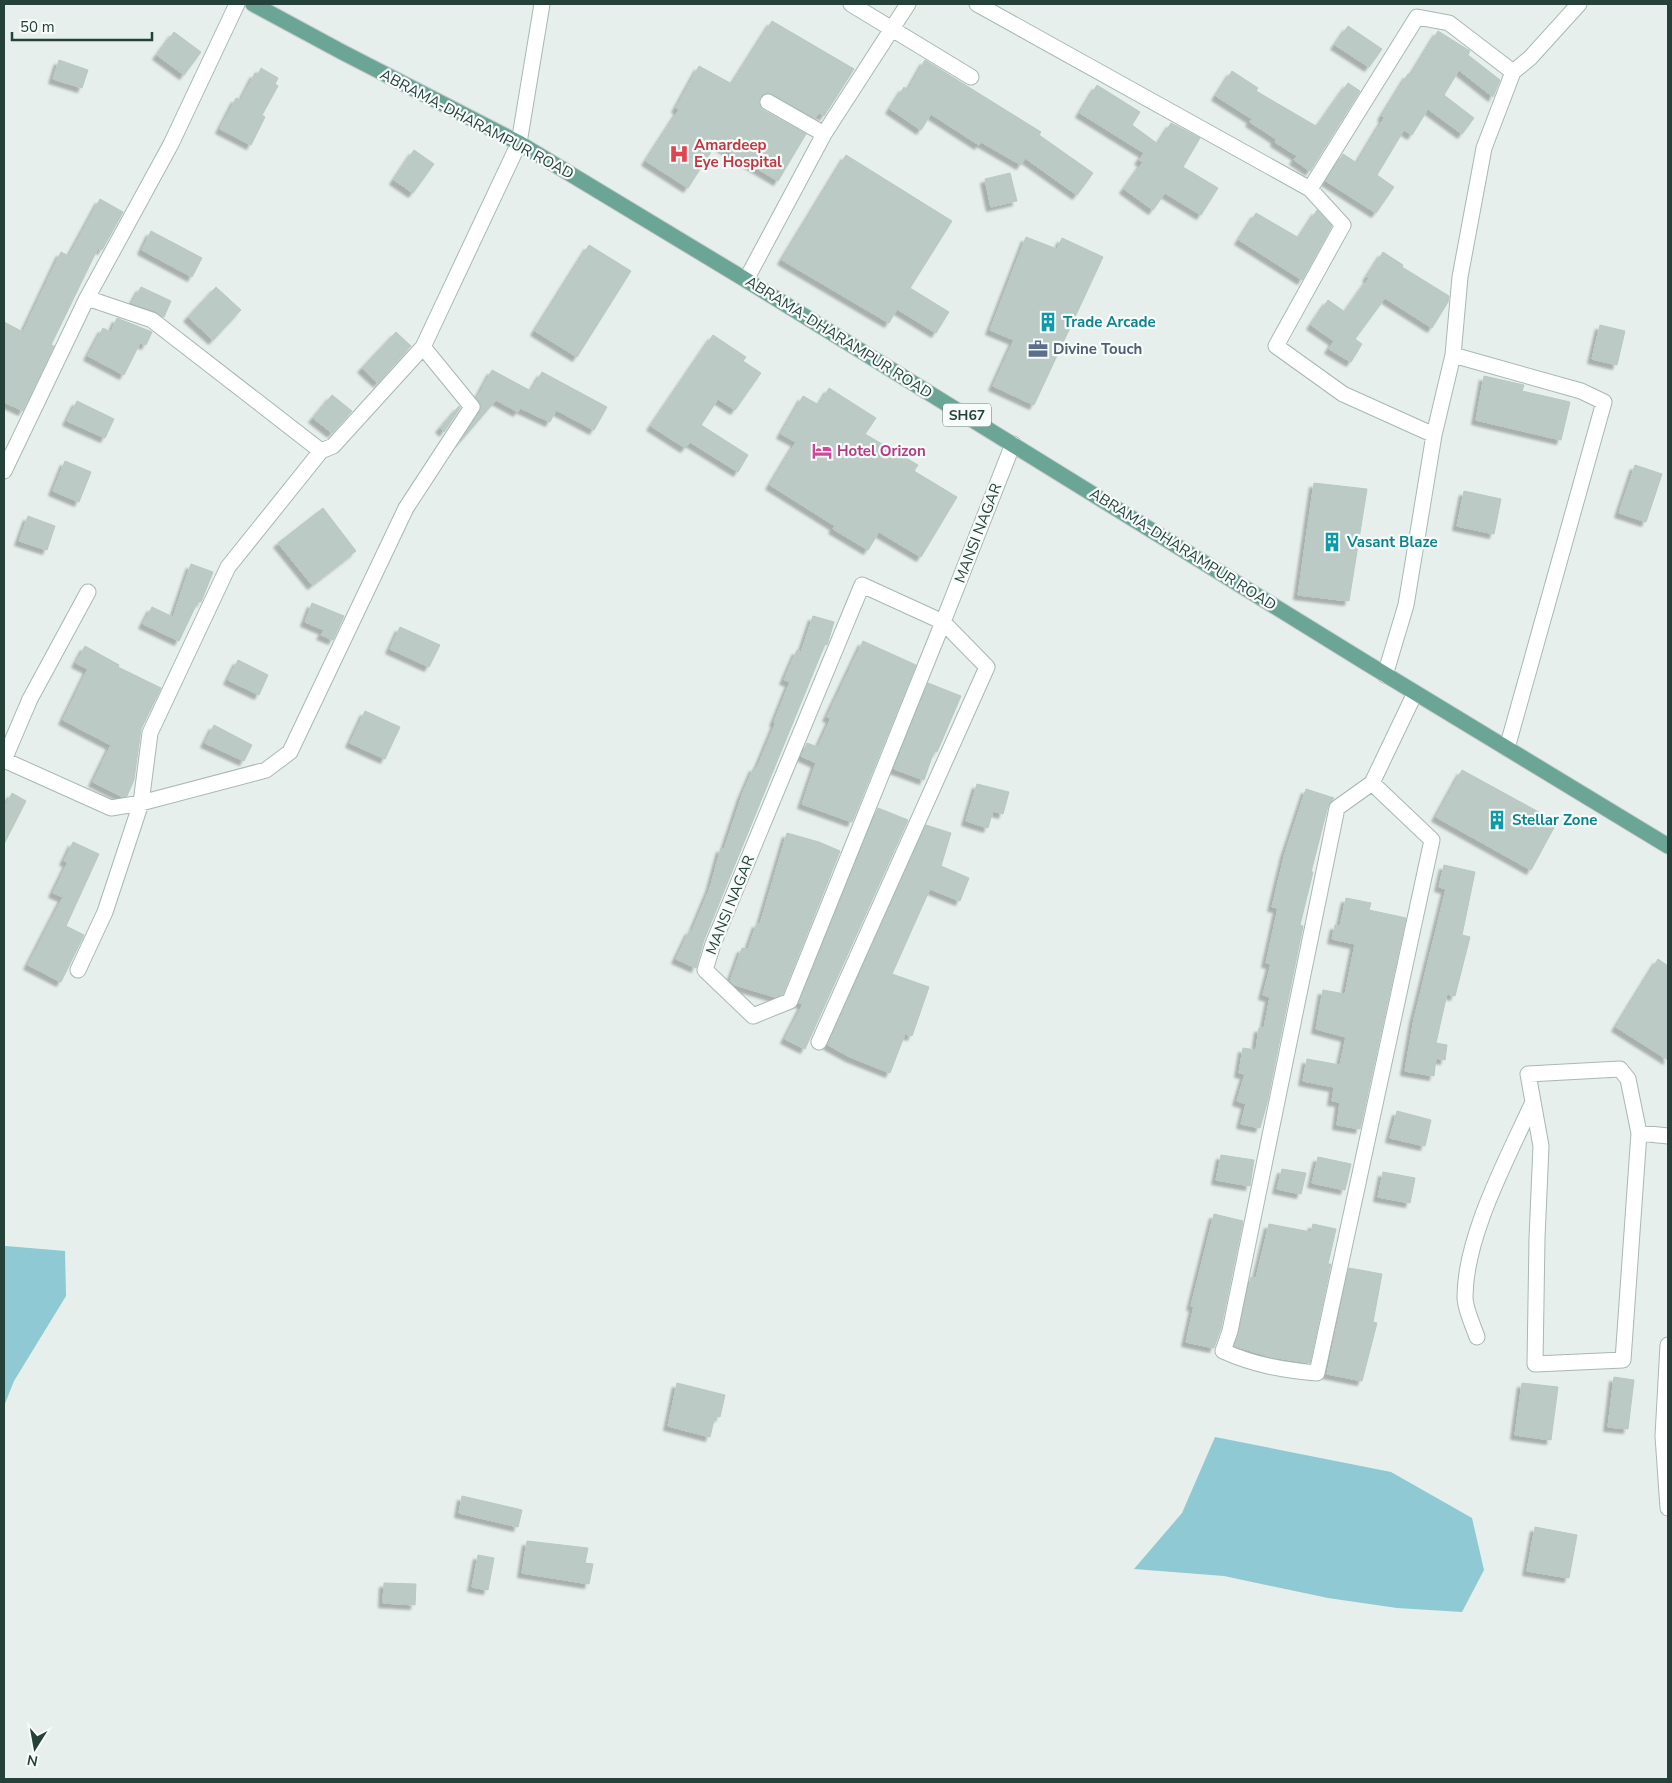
<svg xmlns="http://www.w3.org/2000/svg" width="1672" height="1783" viewBox="0 0 1672 1783" font-family="'Nunito Sans',sans-serif">
<style>
.water{fill:#8ec9d4}
.building{fill:#bbcac4;stroke:#b8c9c2;filter:url(#shadow)}
.lines{fill:none;stroke-linecap:round;stroke-linejoin:round}
.street-casing{stroke:#a8b8b2;stroke-width:17}
.primary-casing{stroke:#c2cac8;stroke-width:17}
.street{stroke:#fff;stroke-width:15}
.primary{stroke:#6aa596;stroke-width:15}
.labels{text-anchor:middle;stroke-width:4.5;stroke-linejoin:round;paint-order:stroke}
.shield{fill:#f7fbf9;stroke:#637a73;stroke-width:1}
.shield-label{font-size:14px;font-weight:bold;fill:#24423a}
.street-label{font-size:15px;fill:#24423a;stroke:#f7fbf9}
.health-label{font-size:15px;font-weight:bold;fill:#be3a42;stroke:#f7fbf9;text-anchor:start}
.culture-label{font-size:15px;font-weight:bold;fill:#0d838f;stroke:#f7fbf9;text-anchor:start}
.service-label{font-size:15px;font-weight:bold;fill:#4e5e75;stroke:#f7fbf9;text-anchor:start}
.hotel-label{font-size:15px;font-weight:bold;fill:#b23c85;stroke:#f7fbf9;text-anchor:start}
</style>
<defs>
<filter id="shadow"><feDropShadow dx="-4.5" dy="4.5" stdDeviation="1" flood-color="#0004"/></filter>
</defs>
<rect width="100%" height="100%" fill="#e6efeb"/>
<!-- water -->
<path class="water" d="M 6,1246 L 65,1251 L 66,1296 L 14,1381 L 4,1406 L 4,1247 Z
M 1215,1437 L 1391,1472 L 1472,1518 L 1484,1570 L 1462,1612 L 1397,1608 L 1328,1598 L 1224,1576 L 1134,1569 L 1182,1513 Z"/>
<!-- building -->
<path class="building" d="M 772,21 L 854,69 L 824,116 L 819,113 L 815,118 L 772,94 L 767,93 L 760,97 L 759,103 L 763,110 L 806,134 L 778,181 L 716,144 L 688,188 L 646,161 L 679,110 L 676,108 L 699,66 L 732,84 Z
M 1348,26 L 1382,49 L 1369,67 L 1335,45 Z
M 1438,31 L 1470,51 L 1468,55 L 1500,80 L 1493,97 L 1459,70 L 1444,95 L 1474,118 L 1462,134 L 1428,109 L 1412,135 L 1404,130 L 1377,175 L 1394,187 L 1376,213 L 1326,181 L 1343,154 L 1357,163 L 1384,118 L 1382,116 L 1408,74 L 1411,75 Z
M 174,32 L 201,52 L 184,75 L 157,55 Z
M 59,60 L 88,70 L 82,88 L 53,79 Z
M 925,60 L 1041,132 L 1039,135 L 1093,173 L 1077,195 L 1025,158 L 1021,165 L 981,142 L 979,145 L 931,114 L 921,130 L 890,109 L 904,87 L 908,90 Z
M 261,68 L 278,78 L 275,84 L 278,86 L 262,115 L 265,117 L 251,145 L 220,129 L 236,98 L 241,100 L 255,73 L 258,75 Z
M 1232,71 L 1258,88 L 1256,91 L 1316,126 L 1318,123 L 1319,124 L 1348,83 L 1360,91 L 1310,171 L 1294,160 L 1297,156 L 1275,142 L 1276,139 L 1250,122 L 1252,119 L 1216,96 Z
M 1097,85 L 1140,112 L 1132,125 L 1158,144 L 1171,123 L 1200,138 L 1183,167 L 1218,188 L 1201,215 L 1165,193 L 1153,210 L 1124,189 L 1143,162 L 1139,160 L 1144,153 L 1080,113 Z
M 414,150 L 434,164 L 413,193 L 394,180 Z
M 846,155 L 952,221 L 910,288 L 949,312 L 936,333 L 897,309 L 889,323 L 782,260 Z
M 1010,173 L 1017,201 L 991,207 L 985,179 Z
M 100,199 L 123,212 L 102,250 L 98,248 L 51,345 L 54,346 L 23,411 L 4,402 L 4,322 L 23,332 L 61,252 L 69,256 Z
M 1317,210 L 1332,226 L 1302,280 L 1239,240 L 1256,213 L 1299,238 Z
M 151,231 L 202,258 L 192,277 L 142,250 Z
M 1026,237 L 1057,249 L 1062,238 L 1103,257 L 1034,405 L 993,386 L 1014,340 L 990,330 Z
M 589,245 L 631,271 L 577,357 L 535,331 Z
M 1383,252 L 1403,265 L 1402,267 L 1449,296 L 1448,302 L 1432,328 L 1385,298 L 1355,339 L 1362,344 L 1351,362 L 1329,349 L 1334,341 L 1311,325 L 1328,300 L 1345,312 L 1369,278 L 1367,277 Z
M 141,287 L 171,301 L 164,317 L 155,311 L 132,303 Z
M 216,287 L 241,310 L 213,340 L 188,317 Z
M 117,318 L 152,332 L 146,345 L 140,343 L 124,375 L 88,356 L 103,328 L 111,332 Z
M 1600,325 L 1625,331 L 1617,365 L 1592,359 Z
M 396,332 L 411,346 L 378,383 L 362,368 Z
M 713,335 L 746,357 L 743,361 L 761,373 L 735,410 L 718,399 L 701,425 L 748,455 L 738,472 L 690,442 L 685,448 L 651,426 Z
M 492,370 L 531,391 L 542,372 L 607,407 L 594,430 L 556,410 L 550,422 L 520,408 L 518,412 L 496,400 L 460,442 L 480,412 L 481,406 L 477,398 Z
M 1484,376 L 1524,385 L 1522,391 L 1570,402 L 1561,440 L 1476,420 Z
M 829,388 L 876,418 L 865,434 L 918,465 L 914,471 L 957,497 L 921,557 L 879,532 L 868,550 L 833,529 L 835,526 L 770,485 L 796,442 L 781,434 L 803,396 L 819,405 Z
M 332,395 L 352,411 L 332,433 L 313,418 Z
M 77,401 L 114,419 L 105,438 L 67,421 Z
M 459,406 L 460,408 L 444,432 L 440,428 Z
M 65,461 L 91,472 L 79,502 L 53,491 Z
M 1635,465 L 1662,474 L 1646,522 L 1619,513 Z
M 1314,483 L 1367,489 L 1349,601 L 1298,595 Z
M 1464,491 L 1501,499 L 1494,534 L 1457,526 Z
M 323,508 L 356,551 L 312,585 L 278,543 Z
M 28,516 L 55,526 L 47,550 L 19,541 Z
M 191,564 L 213,572 L 201,602 L 198,601 L 179,641 L 143,624 L 152,607 L 173,617 Z
M 312,603 L 344,616 L 333,640 L 321,635 L 324,630 L 305,622 Z
M 813,616 L 834,622 L 827,645 L 825,644 L 704,940 L 696,968 L 676,959 L 690,930 L 692,931 L 710,888 L 721,848 L 724,849 L 742,795 L 754,767 L 757,768 L 776,722 L 774,722 L 790,682 L 784,680 L 797,650 L 801,652 Z
M 400,627 L 440,645 L 429,667 L 390,649 Z
M 863,641 L 916,665 L 852,822 L 802,804 L 816,763 L 801,756 L 807,743 L 818,747 L 831,718 L 827,717 Z
M 85,646 L 119,665 L 118,667 L 161,688 L 141,729 L 134,780 L 127,796 L 123,797 L 93,782 L 111,745 L 63,720 L 88,669 L 76,663 Z
M 238,660 L 268,675 L 259,695 L 228,680 Z
M 928,683 L 961,696 L 937,752 L 934,751 L 924,780 L 894,769 Z
M 365,711 L 400,727 L 385,759 L 350,743 Z
M 214,725 L 252,745 L 244,761 L 205,743 Z
M 1462,770 L 1557,822 L 1531,870 L 1436,817 Z
M 977,784 L 1009,792 L 1003,814 L 993,811 L 988,828 L 966,821 Z
M 1306,789 L 1334,798 L 1328,806 L 1311,872 L 1313,872 L 1300,925 L 1303,926 L 1267,1103 L 1260,1128 L 1241,1124 L 1246,1104 L 1237,1101 L 1245,1074 L 1239,1073 L 1243,1048 L 1256,1050 L 1259,1028 L 1264,1028 L 1270,997 L 1263,995 L 1271,964 L 1266,963 L 1278,908 L 1272,907 L 1285,853 Z
M 12,793 L 26,801 L 4,844 L 4,809 Z
M 878,808 L 908,820 L 805,1049 L 785,1039 L 803,1004 L 799,1003 Z
M 926,825 L 951,833 L 941,866 L 969,878 L 960,901 L 930,889 L 892,974 L 929,987 L 912,1036 L 905,1034 L 890,1073 L 850,1057 L 828,1045 Z
M 787,833 L 819,842 L 840,851 L 783,994 L 775,997 L 735,985 L 730,981 L 742,948 L 748,949 L 757,923 L 760,924 Z
M 73,842 L 99,854 L 66,926 L 84,935 L 61,982 L 28,965 L 63,897 L 53,893 L 68,862 L 64,861 Z
M 1444,865 L 1475,872 L 1462,935 L 1470,937 L 1455,996 L 1447,994 L 1436,1043 L 1447,1045 L 1445,1060 L 1436,1058 L 1434,1076 L 1405,1071 L 1414,1019 L 1446,889 L 1439,887 Z
M 1346,898 L 1371,903 L 1369,910 L 1406,918 L 1360,1129 L 1337,1125 L 1340,1102 L 1332,1101 L 1334,1087 L 1303,1081 L 1307,1059 L 1340,1065 L 1346,1037 L 1316,1029 L 1323,990 L 1345,994 L 1355,944 L 1332,939 L 1335,925 L 1340,926 Z
M 1658,959 L 1668,966 L 1668,1060 L 1616,1027 Z
M 1397,1111 L 1431,1120 L 1425,1146 L 1390,1138 Z
M 1221,1155 L 1254,1160 L 1250,1186 L 1216,1180 Z
M 1318,1157 L 1351,1164 L 1345,1190 L 1312,1183 Z
M 1282,1169 L 1306,1173 L 1301,1194 L 1277,1189 Z
M 1383,1172 L 1415,1178 L 1410,1203 L 1378,1197 Z
M 1214,1214 L 1243,1221 L 1221,1328 L 1214,1348 L 1186,1342 L 1194,1306 L 1191,1306 Z
M 1269,1224 L 1311,1232 L 1313,1224 L 1336,1229 L 1328,1264 L 1331,1264 L 1310,1363 L 1271,1357 L 1235,1346 L 1251,1277 L 1256,1278 Z
M 1349,1268 L 1382,1274 L 1373,1322 L 1377,1323 L 1362,1381 L 1327,1374 Z
M 1614,1377 L 1634,1380 L 1628,1429 L 1608,1427 Z
M 677,1383 L 725,1395 L 720,1417 L 715,1416 L 710,1437 L 668,1426 Z
M 1522,1383 L 1558,1387 L 1551,1440 L 1515,1435 Z
M 462,1496 L 522,1510 L 518,1527 L 459,1513 Z
M 1535,1527 L 1577,1535 L 1569,1578 L 1527,1571 Z
M 527,1541 L 588,1548 L 585,1563 L 593,1564 L 589,1584 L 522,1573 Z
M 478,1555 L 494,1558 L 488,1590 L 472,1587 Z
M 384,1583 L 416,1584 L 415,1605 L 383,1603 Z"/>
<g class="lines">
<defs>
<path id="street" d="M 851,4 L 971,77
M 977,4 L 1310,189 L 1343,225 L 1276,346 L 1343,394 L 1434,435
M 768,102 L 824,134 L 908,4
M 1310,189 L 1417,17 L 1449,23 L 1513,72
M 746,280 L 824,134
M 87,298 L 152,320 L 321,451
M 1453,355 L 1581,391 L 1604,402 L 1507,748
M 4,471 L 87,298 L 171,144 L 237,4
M 1385,675 L 1406,605 L 1434,435 L 1453,355 L 1460,277 L 1484,148 L 1513,72 L 1530,58 L 1579,4
M 4,760 L 111,808 L 141,803 L 266,770 L 290,752 L 406,508 L 472,407 L 423,347
M 4,760 L 30,699 L 88,592
M 1372,783 L 1432,840 L 1317,1373 C 1283,1370 1254,1365 1223,1351 L 1230,1331 L 1337,808 L 1372,783 L 1415,693
M 78,970 L 105,912 L 141,803 L 150,733 L 228,567 L 321,451 L 333,446 L 423,347 L 519,143 L 542,4
M 819,1042 L 987,667 L 943,622 L 790,1001 L 753,1016 L 705,970 L 713,944 L 862,585 L 943,622 L 1013,444
M 1620,1069 L 1628,1079 L 1639,1133 L 1623,1360 L 1535,1364 L 1537,1238 L 1541,1146 L 1528,1074 Z
M 1639,1133 L 1668,1136
M 1477,1337 C 1473,1325 1465,1309 1465,1297 C 1465,1236 1508,1157 1533,1102
M 1668,1345 L 1663,1436 L 1668,1508"/>
<path id="primary" d="M 253,4 L 342,52 L 519,143 L 746,280 L 1368,664 L 1668,846"/>
</defs>
<!-- street casing -->
<use href="#street" class="street-casing"/>
<!-- primary casing -->
<use href="#primary" class="primary-casing"/>
<!-- street -->
<use href="#street" class="street"/>
<!-- primary -->
<use href="#primary" class="primary"/>
</g>
<!-- icons -->
<defs>
<symbol id="hospital-bare" viewBox="-9 -9 18 18"><path d="M-5-5h3v3.5h4V-5h3V5h-3V1.5h-4V5h-3Z" fill="#e0444e" stroke="#f7fbf9" stroke-width="2.5" paint-order="stroke"/></symbol>
<symbol id="building-bare" viewBox="-9 -9 18 18"><path d="M-4-6H4V6H1V3H-1V6H-4ZM-2.5-4.3h1.7v1.8h-1.7ZM.8-4.3h1.7v1.8H.8ZM-2.5-1h1.7V.8h-1.7ZM.8-1h1.7V.8H.8Z" fill="#0f9aa8" stroke="#f7fbf9" stroke-width="2.5" paint-order="stroke"/></symbol>
<symbol id="office-bare" viewBox="-9 -9 18 18"><path d="M-6-3h4V-5.5h4V-3h4V5H-6ZM-1-4.5V-3h2v-1.5ZM-6 0V1H6V0Z" fill="#5c6f8a" stroke="#f7fbf9" stroke-width="2.5" paint-order="stroke"/></symbol>
<symbol id="hotel-bare" viewBox="-9 -9 18 18"><path d="M-6-4.5h1.5V1H6V5H4.5V3h-9V5H-6ZM-4 0a1.8 1.8 0 1 1 3.6 0ZM.5 0V-2.5h3Q6-2.5 6 0Z" fill="#d1479c" stroke="#f7fbf9" stroke-width="2.5" paint-order="stroke"/></symbol>
</defs>
<g fill-rule="evenodd">
<use href="#hospital-bare" x="665" y="140" width="28" height="28"/>
<use href="#building-bare" x="1034" y="308" width="28" height="28"/>
<use href="#office-bare" x="1024" y="335" width="28" height="28"/>
<use href="#hotel-bare" x="808" y="437" width="28" height="28"/>
<use href="#building-bare" x="1318" y="528" width="28" height="28"/>
<use href="#building-bare" x="1483" y="806" width="28" height="28"/>
</g>
<g class="labels">
<!-- shield labels -->
<rect class="shield" x="943" y="403.5" width="48" height="23" rx="4"/>
<g class="shield-label">
<text x="967" y="420">SH67</text>
</g>
<!-- street labels -->
<g class="street-label">
<text transform="translate(477 124) rotate(28)" y="5">ABRAMA-DHARAMPUR ROAD</text>
<text transform="translate(839 337) rotate(32)" y="5">ABRAMA-DHARAMPUR ROAD</text>
<text transform="translate(978 533) rotate(-69)" y="5">MANSI NAGAR</text>
<text transform="translate(1183 549) rotate(32)" y="5">ABRAMA-DHARAMPUR ROAD</text>
<text transform="translate(730 905) rotate(-68)" y="5">MANSI NAGAR</text>
</g>
<!-- health labels -->
<g class="health-label">
<text x="694" y="150">Amardeep<tspan x="694" dy="17">Eye Hospital</tspan></text>
</g>
<!-- culture labels -->
<g class="culture-label">
<text x="1063" y="327">Trade Arcade</text>
<text x="1347" y="547">Vasant Blaze</text>
<text x="1512" y="825">Stellar Zone</text>
</g>
<!-- service labels -->
<g class="service-label">
<text x="1053" y="354">Divine Touch</text>
</g>
<!-- hotel labels -->
<g class="hotel-label">
<text x="837" y="456">Hotel Orizon</text>
</g>
</g>
<!-- border -->
<rect width="1672" height="1783" fill="none" stroke="#24423a" stroke-width="10"/>
<!-- north arrow -->
<g transform="translate(35 1748) rotate(191)" stroke="#f7fbf9" stroke-width="4" paint-order="stroke">
<path d="M0-4L9 19L0 12L-9 19Z" fill="#24423a"/>
<text y="-8" font-size="14" font-weight="bold" text-anchor="middle" fill="#24423a">N</text>
</g>
<!-- scale -->
<path d="M12 32v8h140v-8" fill="none" stroke="#24423a" stroke-width="2.5"/>
<text x="20" y="32" font-size="15" fill="#24423a" stroke="#f7fbf9" stroke-width="4" paint-order="stroke">50 m</text>
</svg>
